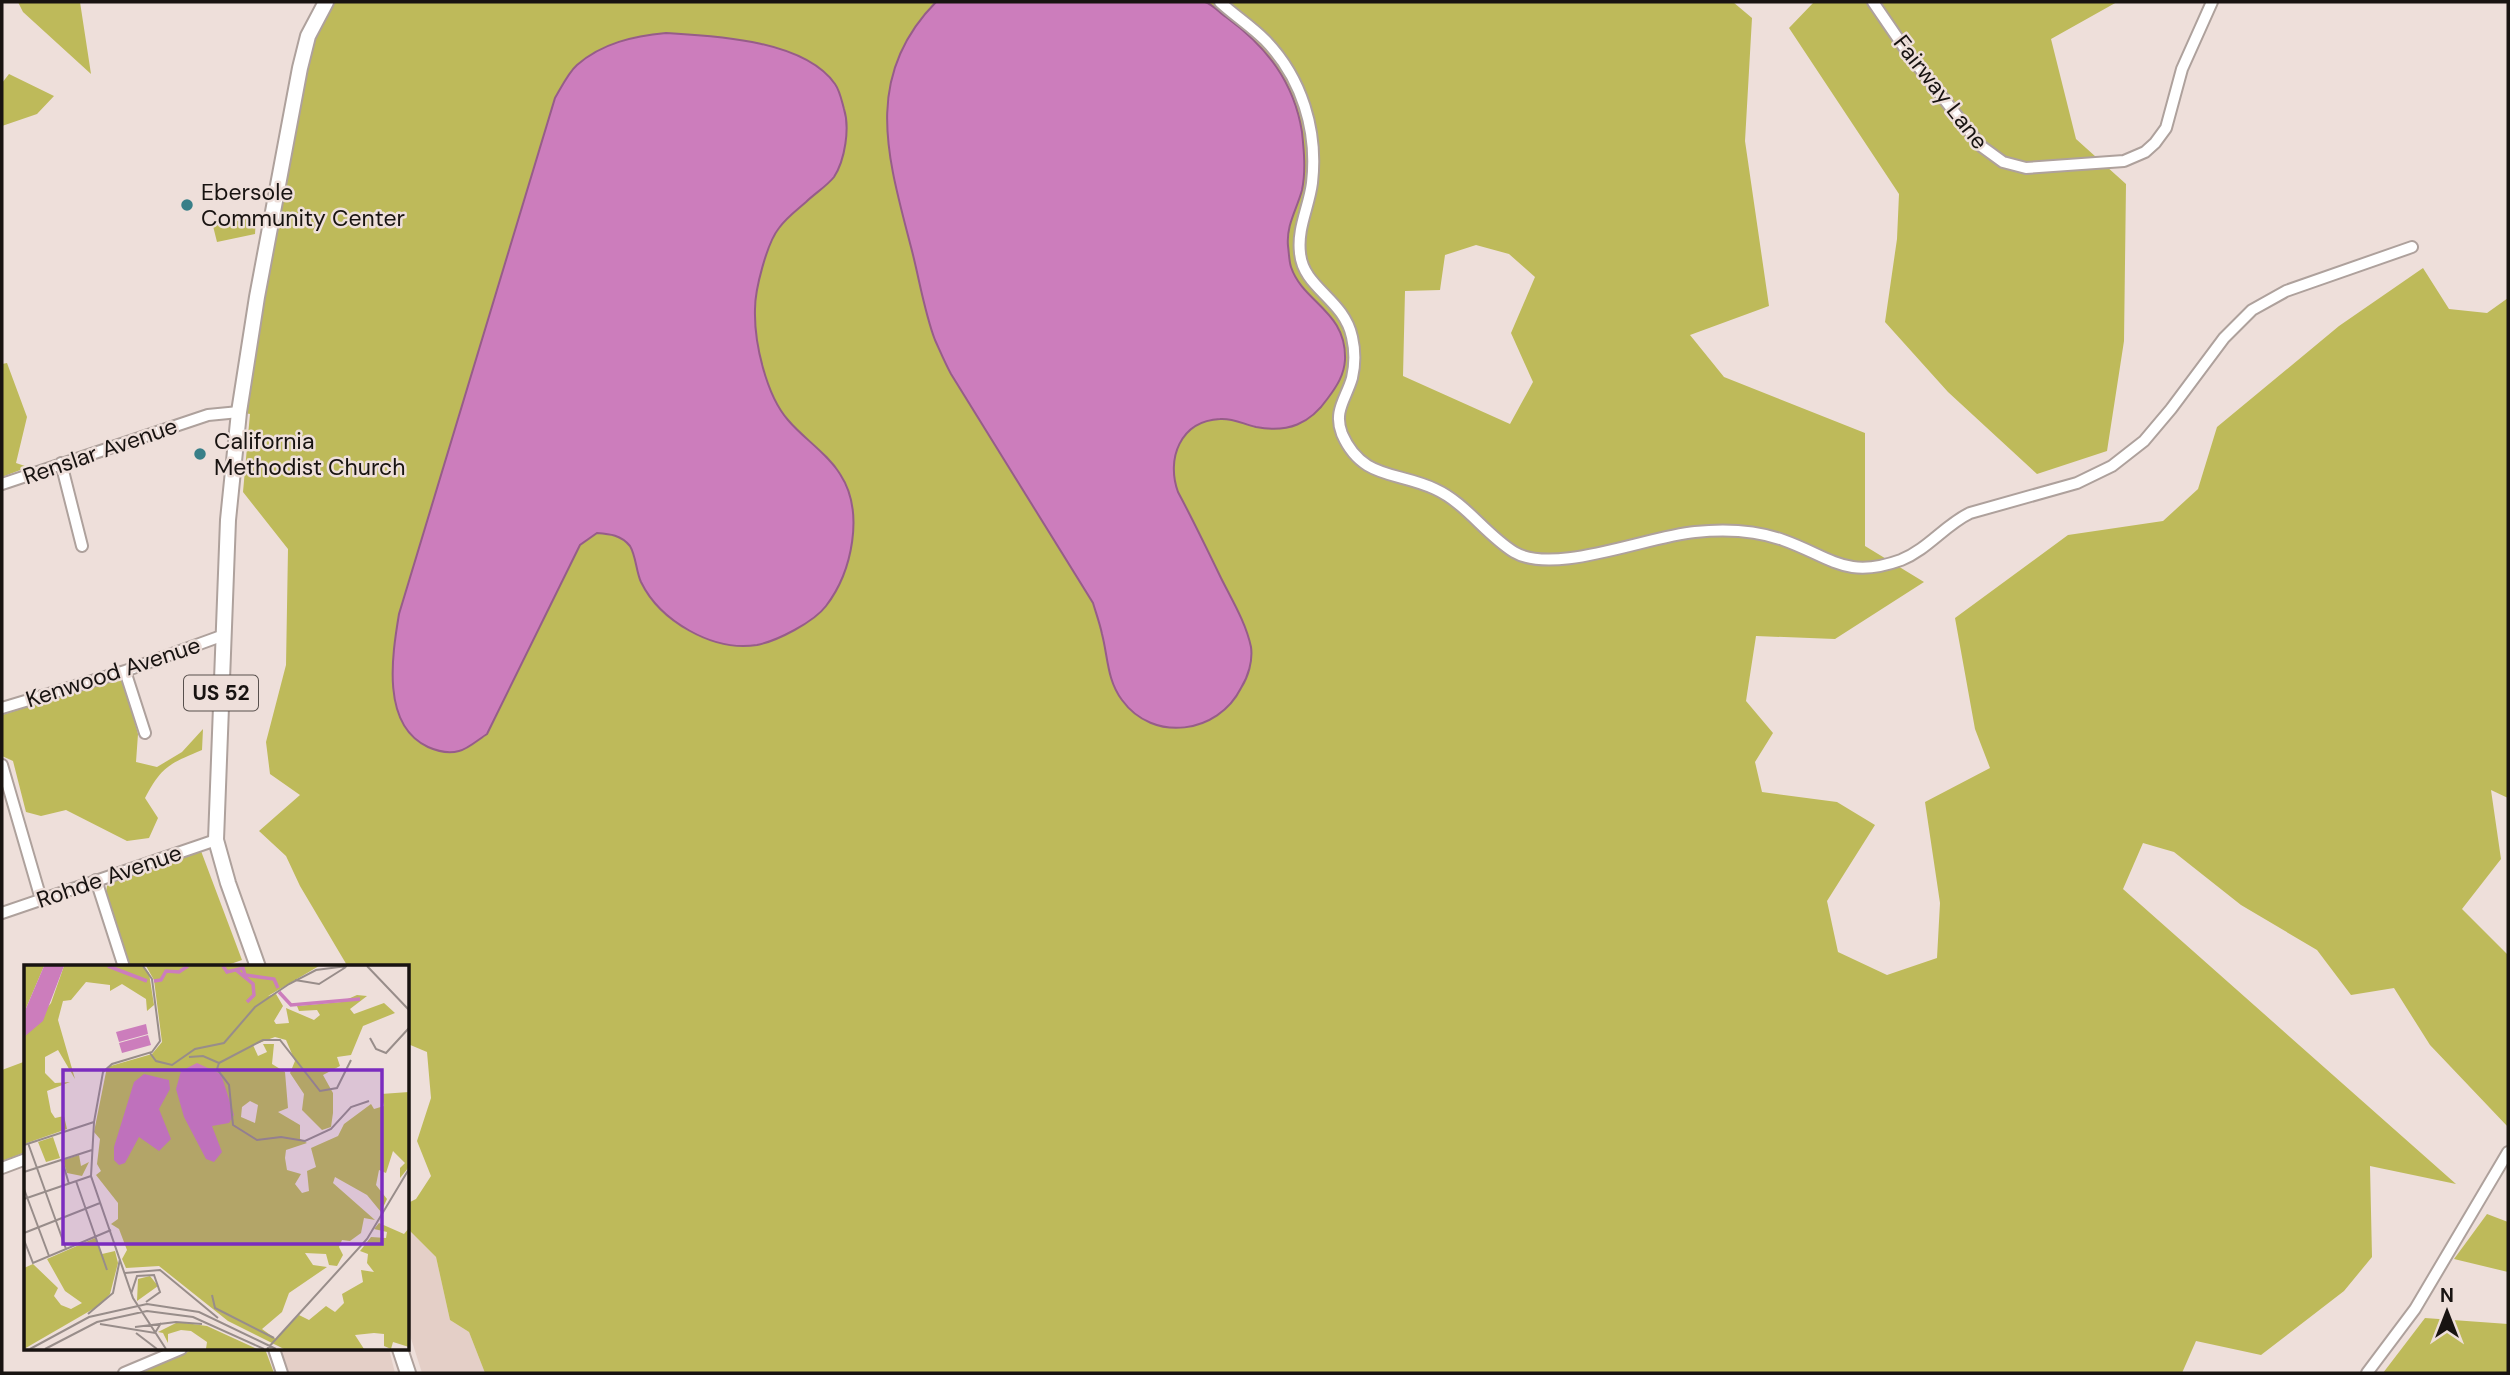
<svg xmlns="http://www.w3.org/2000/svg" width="2510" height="1375" viewBox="0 0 2510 1375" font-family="'DM Sans',sans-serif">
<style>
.built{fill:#e4cfc7}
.green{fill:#beba5a;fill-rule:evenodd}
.water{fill:#cc7dbc;stroke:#965d89;stroke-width:2}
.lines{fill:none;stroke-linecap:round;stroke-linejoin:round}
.minor-casing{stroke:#aea19c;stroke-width:14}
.major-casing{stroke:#aea19c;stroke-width:18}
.minor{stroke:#fff;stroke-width:10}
.major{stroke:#fff;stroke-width:14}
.poi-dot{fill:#387f88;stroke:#eedfda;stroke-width:2.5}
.labels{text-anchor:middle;stroke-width:5;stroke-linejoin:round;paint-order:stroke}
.shield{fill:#eedfda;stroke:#58504d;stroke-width:2}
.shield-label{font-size:21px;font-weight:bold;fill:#181311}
.street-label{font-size:23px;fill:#181311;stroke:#eedfda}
.poi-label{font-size:23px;fill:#181311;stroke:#eedfda;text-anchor:start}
.inset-river{fill:none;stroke:#cc7dbc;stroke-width:3.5}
.inset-road{fill:none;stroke:#988d8a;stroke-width:2}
.view{fill:#7b2cbf;fill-opacity:0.15;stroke:#7b2cbf;stroke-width:3.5}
.inset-edge{fill:none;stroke:#181311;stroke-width:3.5}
</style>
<rect width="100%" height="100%" fill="#eedfda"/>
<!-- built -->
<path class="built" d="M 408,1229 L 436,1257 L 450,1320 L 469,1332 L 485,1373 L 422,1373 L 408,1329 Z
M 280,1349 L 389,1349 L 395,1373 L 288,1373 Z"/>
<!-- green -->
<path class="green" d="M 18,2 L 80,2 L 91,74 L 23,12 Z
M 326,2 L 1733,2 L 1752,18 L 1745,141 L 1769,306 L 1690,335 L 1724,377 L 1865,433 L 1865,546 L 1924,582 L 1835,639 L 1756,636 L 1746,701 L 1773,733 L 1755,762 L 1762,792 L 1837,802 L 1875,825 L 1827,901 L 1838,952 L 1887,975 L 1937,958 L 1940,903 L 1925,802 L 1990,768 L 1975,729 L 1955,618 L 2068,535 L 2163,521 L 2198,489 L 2217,427 L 2339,326 L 2423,268 L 2449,309 L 2487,313 L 2508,298 L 2508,798 L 2491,790 L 2501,859 L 2462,909 L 2508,955 L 2508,1127 L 2430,1045 L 2394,988 L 2351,995 L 2317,950 L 2241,905 L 2174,852 L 2143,843 L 2123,889 L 2456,1184 L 2370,1166 L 2372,1257 L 2344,1291 L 2261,1355 L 2196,1341 L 2182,1373 L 485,1373 L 469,1332 L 450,1320 L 436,1257 L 408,1229 L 408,1203 L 416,1199 L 431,1176 L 417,1141 L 431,1098 L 427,1052 L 408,1044 L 408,967 L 348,967 L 300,886 L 286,856 L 259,831 L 300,795 L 270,774 L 266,742 L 286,665 L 288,549 L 243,492 L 250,414 L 239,412 L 300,68 ZM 1476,245 L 1509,254 L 1535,277 L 1511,333 L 1533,382 L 1510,424 L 1403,376 L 1405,291 L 1440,290 L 1445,255 Z
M 1814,2 L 2117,2 L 2051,39 L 2076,139 L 2126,184 L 2124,341 L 2107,451 L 2037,474 L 1948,392 L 1885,322 L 1897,239 L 1899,194 L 1789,28 Z
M 9,74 L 54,96 L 37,114 L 2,126 L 2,83 Z
M 256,217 L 255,234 L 217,242 L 213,226 Z
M 7,363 L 27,417 L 16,463 L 28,467 L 2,477 L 2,364 Z
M 123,677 L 138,734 L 136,762 L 157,767 L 182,752 L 203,729 L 202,750 C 169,764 162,766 145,798 L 158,818 L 149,838 L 127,841 L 66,810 L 41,816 L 26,812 L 13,761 L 2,756 L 2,715 Z
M 201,851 L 242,960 L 222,967 L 130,967 L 105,898 L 107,886 L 114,880 Z
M 26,1061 L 26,1152 L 2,1161 L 2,1070 Z
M 2487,1214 L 2508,1222 L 2508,1272 L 2454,1259 Z
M 2425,1318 L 2508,1324 L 2508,1373 L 2383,1373 Z
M 195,1349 L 265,1349 L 274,1373 L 137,1373 Z"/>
<!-- water -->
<path class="water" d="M 936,2 C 1002,2 1069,2 1136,2 C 1150,2 1194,0 1205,2 C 1212,4 1220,13 1226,17 C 1267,47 1294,82 1302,132 C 1304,151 1306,171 1302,190 C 1297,209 1286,225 1288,246 C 1289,253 1289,261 1291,267 C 1303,303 1347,311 1345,360 C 1344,375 1337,386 1328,398 C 1310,424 1288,433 1256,427 C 1243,424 1233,418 1220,419 C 1180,421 1166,459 1178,492 C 1193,520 1207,549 1221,578 C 1232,600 1246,623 1251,647 C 1253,661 1248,677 1241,688 C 1218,734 1153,743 1122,700 C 1107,680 1108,657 1102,634 C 1100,624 1096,613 1093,603 L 951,374 C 945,363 940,351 935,340 C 924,311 919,277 911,247 C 888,158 862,77 936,2 Z
M 666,33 C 716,36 804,40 835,84 C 840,91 842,102 844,109 C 850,128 845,160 834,177 C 827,186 814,194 806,202 C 797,210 786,218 779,228 C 767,243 755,289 755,309 C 754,342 766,395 788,420 C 804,439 827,453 840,474 C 865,512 852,572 826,606 C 814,622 777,641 757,645 C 713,652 660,621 641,582 C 636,571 636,556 630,546 C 621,535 610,534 597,533 L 580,545 L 487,734 C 479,739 468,749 459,751 C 448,754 437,751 428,747 C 381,725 392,656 399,614 L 555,98 C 561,88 568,73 577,65 C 602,43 634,36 666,33 Z"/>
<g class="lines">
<defs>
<path id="minor" d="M 1220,2 C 1234,15 1251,26 1265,40 C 1302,78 1318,131 1312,183 C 1309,207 1297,228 1300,253 C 1303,288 1344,299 1352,337 C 1355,350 1355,365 1352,378 C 1346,399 1333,411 1342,434 C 1362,480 1397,471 1435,489 C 1466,503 1485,534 1514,552 C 1554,576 1648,536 1695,532 C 1724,529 1755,530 1783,540 C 1831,557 1846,580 1901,560 C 1928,549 1945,525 1970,513 L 2077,483 L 2112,466 L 2144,441 L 2171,409 L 2224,338 L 2252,310 L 2286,291 L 2412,247
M 1873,2 L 1910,56 L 1981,146 L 2003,162 L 2026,168 L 2124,161 L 2145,152 L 2155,143 L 2166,128 L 2182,69 L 2212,2
M 61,463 L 82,546
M 2,484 L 208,415 L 239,412
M 125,671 L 145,733
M 2,708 L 125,671 L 224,635
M 2,765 L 41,899
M 96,880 L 124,967
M 2,913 L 216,840
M 2,1168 L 26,1159
M 274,1349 L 282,1373
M 124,1373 L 181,1349
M 2367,1373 L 2415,1309 L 2508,1152"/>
<path id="major" d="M 258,967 L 228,883 L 216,840 L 228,520 L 239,412 L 257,297 L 300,68 L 308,36 L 326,2
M 400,1349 L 408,1373"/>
</defs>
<!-- minor casing -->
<use href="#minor" class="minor-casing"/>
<!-- major casing -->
<use href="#major" class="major-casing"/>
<!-- minor -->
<use href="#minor" class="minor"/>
<!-- major -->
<use href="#major" class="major"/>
</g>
<!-- markers -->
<g class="poi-dot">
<circle cx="187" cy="205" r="7"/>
<circle cx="200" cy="454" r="7"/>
</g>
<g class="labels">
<!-- shield labels -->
<rect class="shield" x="184" y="675.5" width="74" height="35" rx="5"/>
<g class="shield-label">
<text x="221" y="700">US 52</text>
</g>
<!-- street labels -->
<g class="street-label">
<text transform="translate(1941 92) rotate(52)" y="8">Fairway Lane</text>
<text transform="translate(100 451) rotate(-19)" y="8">Renslar Avenue</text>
<text transform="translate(113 672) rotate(-18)" y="8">Kenwood Avenue</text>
<text transform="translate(109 876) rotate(-19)" y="8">Rohde Avenue</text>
</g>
<!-- poi labels -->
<g class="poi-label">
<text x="201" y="200">Ebersole<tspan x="201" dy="26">Community Center</tspan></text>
<text x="214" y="449">California<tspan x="214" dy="26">Methodist Church</tspan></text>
</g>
</g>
<!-- overview -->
<g transform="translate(24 965)">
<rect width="385" height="385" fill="#eedfda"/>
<path d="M 0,1 L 20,1 L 0,48 ZM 40,1 L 119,1 L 125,8 L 130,40 L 123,46 L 122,34 L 98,19 L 86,26 L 86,20 L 62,17 L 47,35 L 39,36 L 34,55 L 51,114 L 34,85 L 21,92 L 21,108 L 31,118 L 46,117 L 23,126 L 27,147 L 31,153 L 40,151 L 43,164 L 0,179 L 0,72 L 27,38 ZM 122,1 L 295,1 L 244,31 L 252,29 L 259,41 L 250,56 L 252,59 L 265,58 L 262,43 L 290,55 L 296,50 L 293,45 L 275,46 L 273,41 L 317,37 L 333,30 L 343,31 L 326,44 L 330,49 L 360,38 L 371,48 L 339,61 L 327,90 L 313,92 L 316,101 L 299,110 L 309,128 L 309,148 L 307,162 L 298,165 L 278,145 L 280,129 L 266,108 L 271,96 L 262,75 L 251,72 L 229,80 L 234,91 L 243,87 L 239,79 L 250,79 L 248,99 L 261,107 L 264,143 L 254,147 L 276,160 L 276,174 L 283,178 L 262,185 L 261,193 L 263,205 L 277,209 L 271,219 L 278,228 L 285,226 L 283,206 L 292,202 L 287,183 L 314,171 L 320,159 L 347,139 L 350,144 L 360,141 L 357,129 L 385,127 L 385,202 L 376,213 L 376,203 L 381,198 L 369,186 L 362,208 L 355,205 L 352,220 L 363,234 L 357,247 L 343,230 L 311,212 L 309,218 L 351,255 L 340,253 L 337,268 L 326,276 L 318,275 L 315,282 L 319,290 L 313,301 L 305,300 L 302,289 L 281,288 L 289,300 L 303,302 L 265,328 L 258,347 L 238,364 L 252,374 L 275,350 L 285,355 L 302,341 L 311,347 L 320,338 L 318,329 L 339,317 L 337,305 L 350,307 L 343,298 L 344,289 L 336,286 L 347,272 L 362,273 L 363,267 L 350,264 L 355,258 L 380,269 L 385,263 L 385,382 L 369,377 L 367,384 L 360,381 L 360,369 L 350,368 L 331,370 L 340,384 L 260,384 L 204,356 L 135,301 L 102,303 L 98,294 L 103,285 L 95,264 L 87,259 L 94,254 L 94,238 L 72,210 L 77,206 L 73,199 L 76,174 L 70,167 L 83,102 L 128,89 L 138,77 L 130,15 ZM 226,136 L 234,140 L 231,158 L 217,152 L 218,142 ZM 29,172 L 36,193 L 22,197 L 14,177 ZM 55,190 L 57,201 L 65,197 L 58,211 L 43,208 L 39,195 ZM 71,273 L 78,289 L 91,286 L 94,298 L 86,329 L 76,340 L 0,384 L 0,303 L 9,299 L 34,323 L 30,331 L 37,340 L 47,344 L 58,338 L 41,326 L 23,294 ZM 126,311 L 134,321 L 113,336 L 114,314 ZM 154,357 L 183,361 L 233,384 L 182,384 L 183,377 L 167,366 L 157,365 L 144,369 L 144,378 L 139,368 L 134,367 Z" fill="#beba5a" fill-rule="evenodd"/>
<path d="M 20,1 L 40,1 L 19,56 L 0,72 L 0,48 ZM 122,59 L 124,69 L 95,77 L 92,67 ZM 124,70 L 127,80 L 98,88 L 95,78 ZM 173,98 L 197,109 L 210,150 L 205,158 L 188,161 L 198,187 L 190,197 L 182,194 L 160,152 L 152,124 L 157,106 ZM 120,109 L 145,115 L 146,124 L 135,144 L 147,174 L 135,186 L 115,172 L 101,198 L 95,200 L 90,195 L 90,182 L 110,117 Z" fill="#cc7dbc"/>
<path class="inset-river" d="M 84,1 L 123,16M 199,1 L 203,7 L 219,3 L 221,10 L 250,14 L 254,23M 212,5 L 229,19 L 230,30 L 223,37M 130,16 L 137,15 L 142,6 L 155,7 L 164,1M 255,27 L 267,40 L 336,34"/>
<path class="inset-road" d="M 119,1 L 128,14 L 136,76 L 128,87 L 88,99 L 79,107 L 70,157 L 67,211 L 109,333 L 142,384M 343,1 L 385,45M 271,15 L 295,19 L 322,2M 346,73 L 352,84 L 362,88 L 385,63M 126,88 L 132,96 L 148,100 L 171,84 L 200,78 L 231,42 L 265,19 L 292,5 L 323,1M 165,92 L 179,91 L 195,98M 195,98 L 193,104 L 205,120 L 209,160 L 233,175 L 257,172 L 281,176 L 307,164 L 327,142 L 345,136M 195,98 L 239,75 L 256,75 L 296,126 L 313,123 L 327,95M 4,178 L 42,284M 0,180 L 70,157M 38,195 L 45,219M 0,207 L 68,185M 52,216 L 83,305M 0,224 L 25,291M 0,234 L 67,211M 0,268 L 76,238M 0,275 L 9,298 L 87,265M 101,308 L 136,305 L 194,353M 107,329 L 113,311 L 130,310 L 136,327 L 122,337M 188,330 L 191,343 L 250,373M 64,349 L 89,328 L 96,294M 76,359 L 131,368 L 137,358M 111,362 L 152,357 L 178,359M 112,368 L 133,384M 6,384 L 65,352 L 123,339 L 175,347 L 252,384M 21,384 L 73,357 L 123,346 L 169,352 L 240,384M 243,384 L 343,274 L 385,204"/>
<path class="view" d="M 39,105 L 358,105 L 358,279 L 39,279 Z"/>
<rect width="385" height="385" class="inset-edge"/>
</g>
<!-- border -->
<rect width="2510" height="1375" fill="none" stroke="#181311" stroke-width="7"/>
<!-- north arrow -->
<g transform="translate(2447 1312)" stroke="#eedfda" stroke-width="5" paint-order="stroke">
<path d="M0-5L12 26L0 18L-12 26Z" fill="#181311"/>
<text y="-10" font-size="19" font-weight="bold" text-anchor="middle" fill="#181311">N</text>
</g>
</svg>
